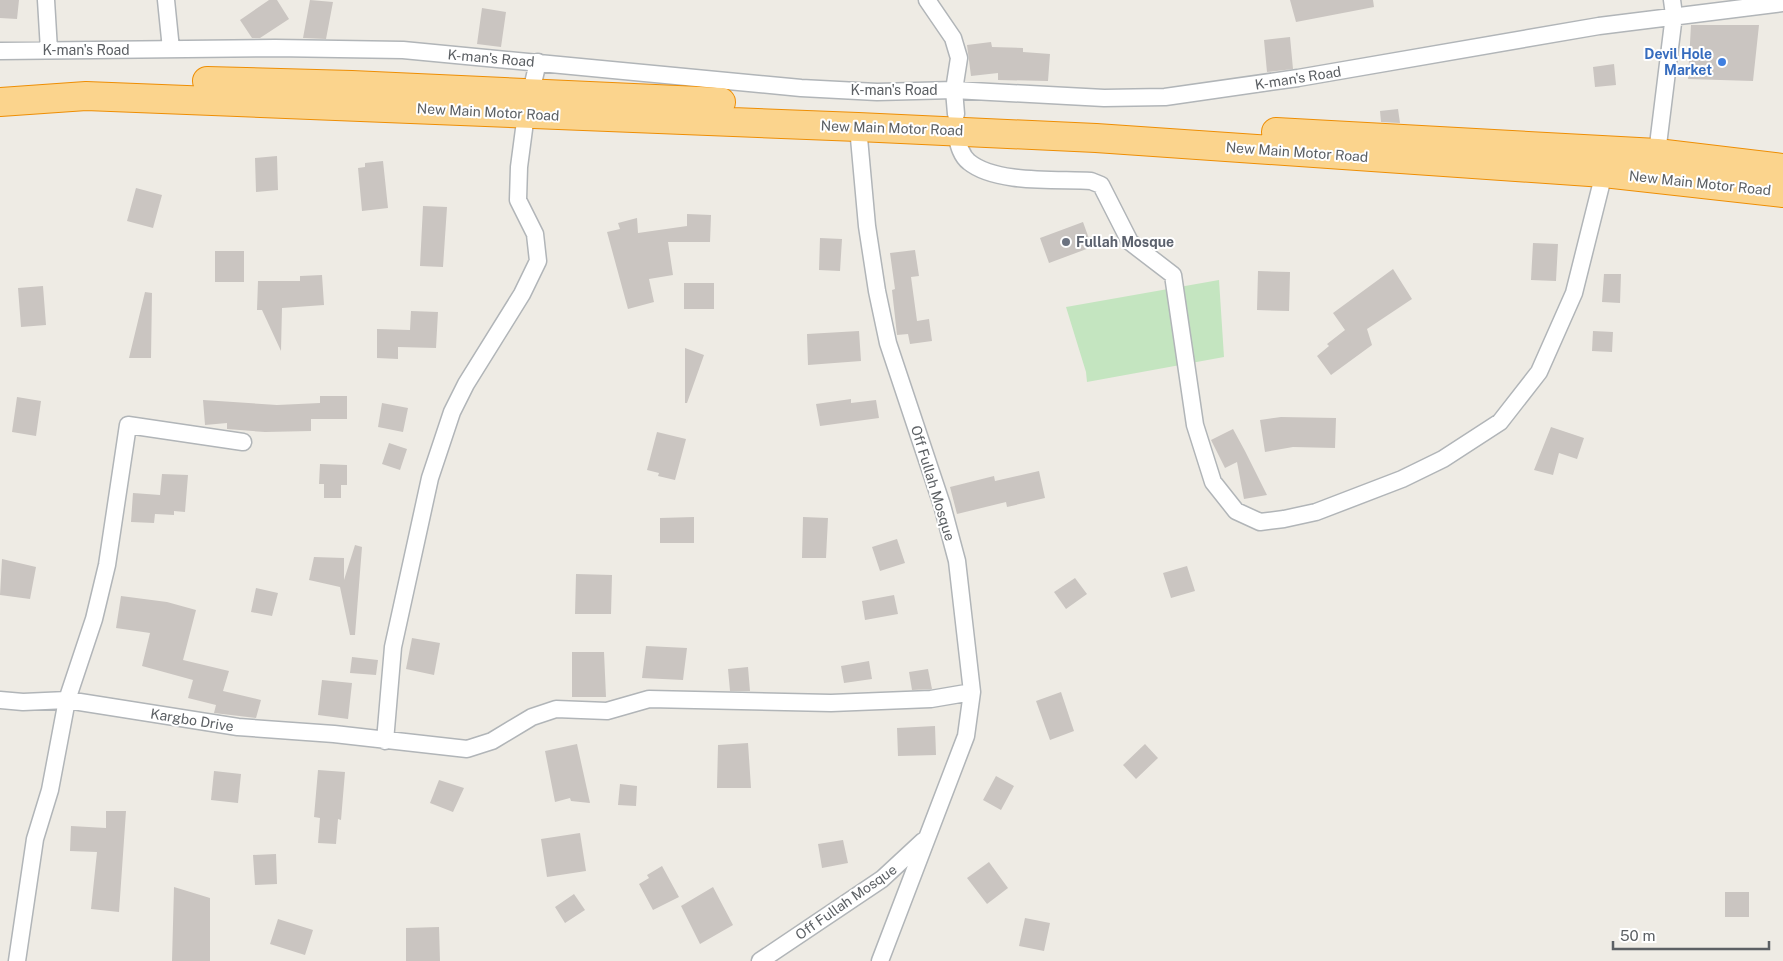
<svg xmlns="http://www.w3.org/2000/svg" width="1783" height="961" viewBox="0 0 1783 961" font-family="'Public Sans',sans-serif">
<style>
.grass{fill:#c4e5c0}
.building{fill:#cac5c1}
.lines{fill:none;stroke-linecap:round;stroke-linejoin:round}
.street-casing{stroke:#b1b5b8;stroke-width:19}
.highway-casing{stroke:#ee8e04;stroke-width:30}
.street{stroke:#fff;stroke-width:16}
.highway{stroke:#fbd48d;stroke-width:28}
.shop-dot{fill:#3f7fe0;stroke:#fff;stroke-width:2}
.worship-dot{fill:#6b7280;stroke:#fff;stroke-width:2}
.labels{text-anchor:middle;stroke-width:4;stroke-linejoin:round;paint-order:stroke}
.street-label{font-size:14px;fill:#5c6064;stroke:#fff}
.shop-label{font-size:14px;font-weight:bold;fill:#366cbe;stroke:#fff;text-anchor:end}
.worship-label{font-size:14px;font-weight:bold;fill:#5b616d;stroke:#fff;text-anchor:start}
</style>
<rect width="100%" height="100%" fill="#eeebe4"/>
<!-- grass -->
<path class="grass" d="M 1219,280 L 1224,357 L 1087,382 L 1086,372 L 1066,307 Z"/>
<!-- building -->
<path class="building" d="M 0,0 L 19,0 L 17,19 L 0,18 Z
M 269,0 L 277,0 L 289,19 L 260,38 L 252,38 L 240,20 Z
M 310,0 L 333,2 L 326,39 L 303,38 Z
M 1290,0 L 1373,0 L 1374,7 L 1296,22 Z
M 482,8 L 506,12 L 501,47 L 477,44 Z
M 1691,25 L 1759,25 L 1753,81 L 1688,79 Z
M 1290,37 L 1293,69 L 1267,72 L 1264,40 Z
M 991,42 L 992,47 L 1023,48 L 1023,52 L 1050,54 L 1048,81 L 998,80 L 998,73 L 971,76 L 967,45 Z
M 1614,64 L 1616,85 L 1595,87 L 1593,67 Z
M 1398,109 L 1400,123 L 1381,122 L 1380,111 Z
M 277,156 L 278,190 L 256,192 L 255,158 Z
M 383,161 L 388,208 L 362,211 L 358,168 L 365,167 L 365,163 Z
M 136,188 L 162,195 L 153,228 L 127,221 Z
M 423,206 L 447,207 L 443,267 L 420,266 Z
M 687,214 L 711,215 L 710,242 L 668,242 L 673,275 L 649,279 L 654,302 L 628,309 L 607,232 L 620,229 L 618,223 L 637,218 L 638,233 L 687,226 Z
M 1083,222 L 1092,247 L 1049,263 L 1040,238 Z
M 820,238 L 842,239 L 840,271 L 819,270 Z
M 1533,243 L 1558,244 L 1556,281 L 1531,280 Z
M 915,250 L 919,276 L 911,277 L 917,321 L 929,319 L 932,341 L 910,344 L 908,334 L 897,335 L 892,290 L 895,289 L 890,253 Z
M 215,251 L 244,251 L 244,282 L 215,282 Z
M 1393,269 L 1412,299 L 1367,329 L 1372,345 L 1331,375 L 1317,356 L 1329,346 L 1327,344 L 1345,330 L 1333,313 Z
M 1258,271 L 1290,272 L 1289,311 L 1257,310 Z
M 1604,274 L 1621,274 L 1620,303 L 1602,302 Z
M 322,275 L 324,305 L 282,308 L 281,351 L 262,310 L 257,310 L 258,281 L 300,281 L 300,276 Z
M 684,283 L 714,283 L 714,309 L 684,309 Z
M 43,286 L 46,325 L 21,327 L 18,288 Z
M 145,292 L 152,293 L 151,358 L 129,358 Z
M 411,311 L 438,312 L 436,348 L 398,347 L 398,359 L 377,358 L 377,329 L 410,330 Z
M 859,331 L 861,361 L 808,365 L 807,334 Z
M 1593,331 L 1613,332 L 1612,352 L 1592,351 Z
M 685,348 L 704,355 L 687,403 L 685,403 Z
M 320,396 L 347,396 L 347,419 L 311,419 L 311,431 L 265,432 L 227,429 L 227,423 L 205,425 L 203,400 L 277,405 L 320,403 Z
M 17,397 L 41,401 L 36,436 L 12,432 Z
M 851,399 L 851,403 L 876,400 L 879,418 L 820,426 L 816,404 Z
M 382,403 L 408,408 L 403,432 L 378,427 Z
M 1281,417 L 1336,418 L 1335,448 L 1293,447 L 1265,452 L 1260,420 Z
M 1551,427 L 1584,438 L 1577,459 L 1559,453 L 1553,475 L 1534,470 Z
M 1233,429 L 1245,451 L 1267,495 L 1244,499 L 1237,462 L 1225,468 L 1211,440 Z
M 657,432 L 686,439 L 675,480 L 658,476 L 659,473 L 647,470 Z
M 389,443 L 407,449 L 400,470 L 382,464 Z
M 320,464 L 347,465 L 347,485 L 341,485 L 341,498 L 324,498 L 324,484 L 319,484 Z
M 1039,471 L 1045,498 L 1007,507 L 1006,502 L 957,514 L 950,487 L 994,476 L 995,481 Z
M 162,474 L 188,475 L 185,512 L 174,511 L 174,515 L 155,514 L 154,523 L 131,522 L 133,493 L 160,495 Z
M 694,517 L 694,543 L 660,543 L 660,518 Z
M 803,517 L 828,518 L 826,558 L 802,558 Z
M 897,539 L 905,563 L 880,571 L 872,547 Z
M 355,545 L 362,547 L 355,635 L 350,635 L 340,587 L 309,580 L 314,557 L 344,558 L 344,580 Z
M 2,559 L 36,567 L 30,599 L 0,595 Z
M 1187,566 L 1195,591 L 1171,598 L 1163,573 Z
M 576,574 L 612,575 L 611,614 L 575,614 Z
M 1075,578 L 1087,594 L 1066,609 L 1054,592 Z
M 256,588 L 278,593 L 272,616 L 251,612 Z
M 894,595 L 898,614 L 865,620 L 862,601 Z
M 121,596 L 167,602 L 196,610 L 183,660 L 229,671 L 223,691 L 261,700 L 256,718 L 214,713 L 216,705 L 188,698 L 193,680 L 142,666 L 150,633 L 116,628 Z
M 412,638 L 440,643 L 434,675 L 406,669 Z
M 646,646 L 687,648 L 683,680 L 642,678 Z
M 572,652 L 604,652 L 606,697 L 572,697 Z
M 352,657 L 378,660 L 376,675 L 350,673 Z
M 869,661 L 872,679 L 844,683 L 841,666 Z
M 748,667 L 750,691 L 730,691 L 728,669 Z
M 928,669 L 932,689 L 912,690 L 909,672 Z
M 322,680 L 352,683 L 348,719 L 318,715 Z
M 1061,692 L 1074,731 L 1050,740 L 1036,701 Z
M 935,726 L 936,755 L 898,756 L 897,728 Z
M 748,743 L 751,788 L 717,788 L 718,745 Z
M 577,744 L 590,803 L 571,801 L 570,798 L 555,802 L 545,751 Z
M 1145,744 L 1158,758 L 1136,779 L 1123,765 Z
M 318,770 L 345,772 L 341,820 L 338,819 L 336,844 L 318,843 L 320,818 L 314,817 Z
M 214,771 L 241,774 L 238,803 L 211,800 Z
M 996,776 L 1014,786 L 1001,810 L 983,800 Z
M 439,780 L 464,788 L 453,812 L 430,803 Z
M 620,784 L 637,786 L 636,806 L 618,805 Z
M 106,811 L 126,811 L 119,912 L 91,909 L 97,852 L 70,851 L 71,826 L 106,828 Z
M 580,833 L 586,871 L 547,877 L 541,839 Z
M 843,840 L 848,863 L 822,868 L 818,844 Z
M 276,854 L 277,884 L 255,885 L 253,855 Z
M 989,862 L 1008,888 L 987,904 L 967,878 Z
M 662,866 L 679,897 L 653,910 L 639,884 L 649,878 L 647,875 Z
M 174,887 L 210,898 L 210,961 L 172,961 Z
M 713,887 L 733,925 L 700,944 L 681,906 Z
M 1725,892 L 1749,892 L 1749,917 L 1725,917 Z
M 574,894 L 585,910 L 565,923 L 555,907 Z
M 1025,918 L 1050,923 L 1044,951 L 1019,946 Z
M 278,919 L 313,930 L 305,955 L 270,944 Z
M 439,927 L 440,961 L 406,961 L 406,928 Z"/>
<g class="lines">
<defs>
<path id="street" d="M 46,0 L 49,50
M 166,0 L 171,49
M 927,0 L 953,38 L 959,58 L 954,90 L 956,114
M 0,51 L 275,48 L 403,50 L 801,88 L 877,92 L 954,90 L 1104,98 L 1165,97 L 1298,78 L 1599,26 L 1783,3
M 531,92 L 538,62
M 858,127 L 867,226 L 877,291 L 888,343 L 942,505 L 957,561 L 972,692 L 966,736 L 880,961
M 955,131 C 958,142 960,155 969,162 C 996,184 1057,179 1091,181 L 1101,185 L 1130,242 L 1173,275 L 1195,425 L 1213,482 L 1236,511 L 1260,522 L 1284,519 L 1316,512 L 1402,479 L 1443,459 L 1500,422 L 1539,372 L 1574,293 L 1604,173
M 1657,153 L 1674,15 L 1672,0
M 0,700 L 23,702 L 67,700 L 238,727 L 334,734 L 467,749 L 492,741 L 532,717 L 556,709 L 607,711 L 649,699 L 831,703 L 931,699 L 972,692
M 385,741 L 393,647 L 430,478 L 452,412 L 466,384 L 522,294 L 538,261 L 535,234 L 518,200 L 519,167 L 526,114
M 17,961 L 35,839 L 50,790 L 67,700 L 94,619 L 107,565 L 128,425 L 243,442
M 760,961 L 882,879 L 923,841"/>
<path id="highway" d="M 207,81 L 352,85 L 721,102
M 0,102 L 86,96 L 858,127 L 1096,138 L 1604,173 L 1783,193
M 1276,132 L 1657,153 L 1783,168"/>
</defs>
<!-- street casing -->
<use href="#street" class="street-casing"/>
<!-- highway casing -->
<use href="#highway" class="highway-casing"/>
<!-- street -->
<use href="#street" class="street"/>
<!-- highway -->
<use href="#highway" class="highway"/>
</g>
<!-- markers -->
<circle class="shop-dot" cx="1722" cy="62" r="5"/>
<circle class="worship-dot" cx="1066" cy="242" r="5"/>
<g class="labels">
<!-- street labels -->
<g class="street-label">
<text x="86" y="55">K-man's Road</text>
<text transform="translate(491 58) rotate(5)" y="5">K-man's Road</text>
<text transform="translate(1298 78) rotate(-9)" y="5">K-man's Road</text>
<text x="894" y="95">K-man's Road</text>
<text transform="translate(488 112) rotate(3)" y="5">New Main Motor Road</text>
<text transform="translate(892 128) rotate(2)" y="5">New Main Motor Road</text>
<text transform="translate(1297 152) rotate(4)" y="5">New Main Motor Road</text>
<text transform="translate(1700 183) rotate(6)" y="5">New Main Motor Road</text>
<text transform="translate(933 483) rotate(73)" y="5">Off Fullah Mosque</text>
<text transform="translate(192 720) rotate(9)" y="5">Kargbo Drive</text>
<text transform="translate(846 902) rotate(-35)" y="5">Off Fullah Mosque</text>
</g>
<!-- shop labels -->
<g class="shop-label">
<text x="1712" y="59">Devil Hole<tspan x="1712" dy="16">Market</tspan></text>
</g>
<!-- worship labels -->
<g class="worship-label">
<text x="1076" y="247">Fullah Mosque</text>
</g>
</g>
<!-- scale -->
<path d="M1613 941v8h156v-8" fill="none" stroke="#5c6064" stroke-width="2.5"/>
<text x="1620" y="941" font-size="15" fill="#5c6064" stroke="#ffffff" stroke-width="4" paint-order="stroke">50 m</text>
</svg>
